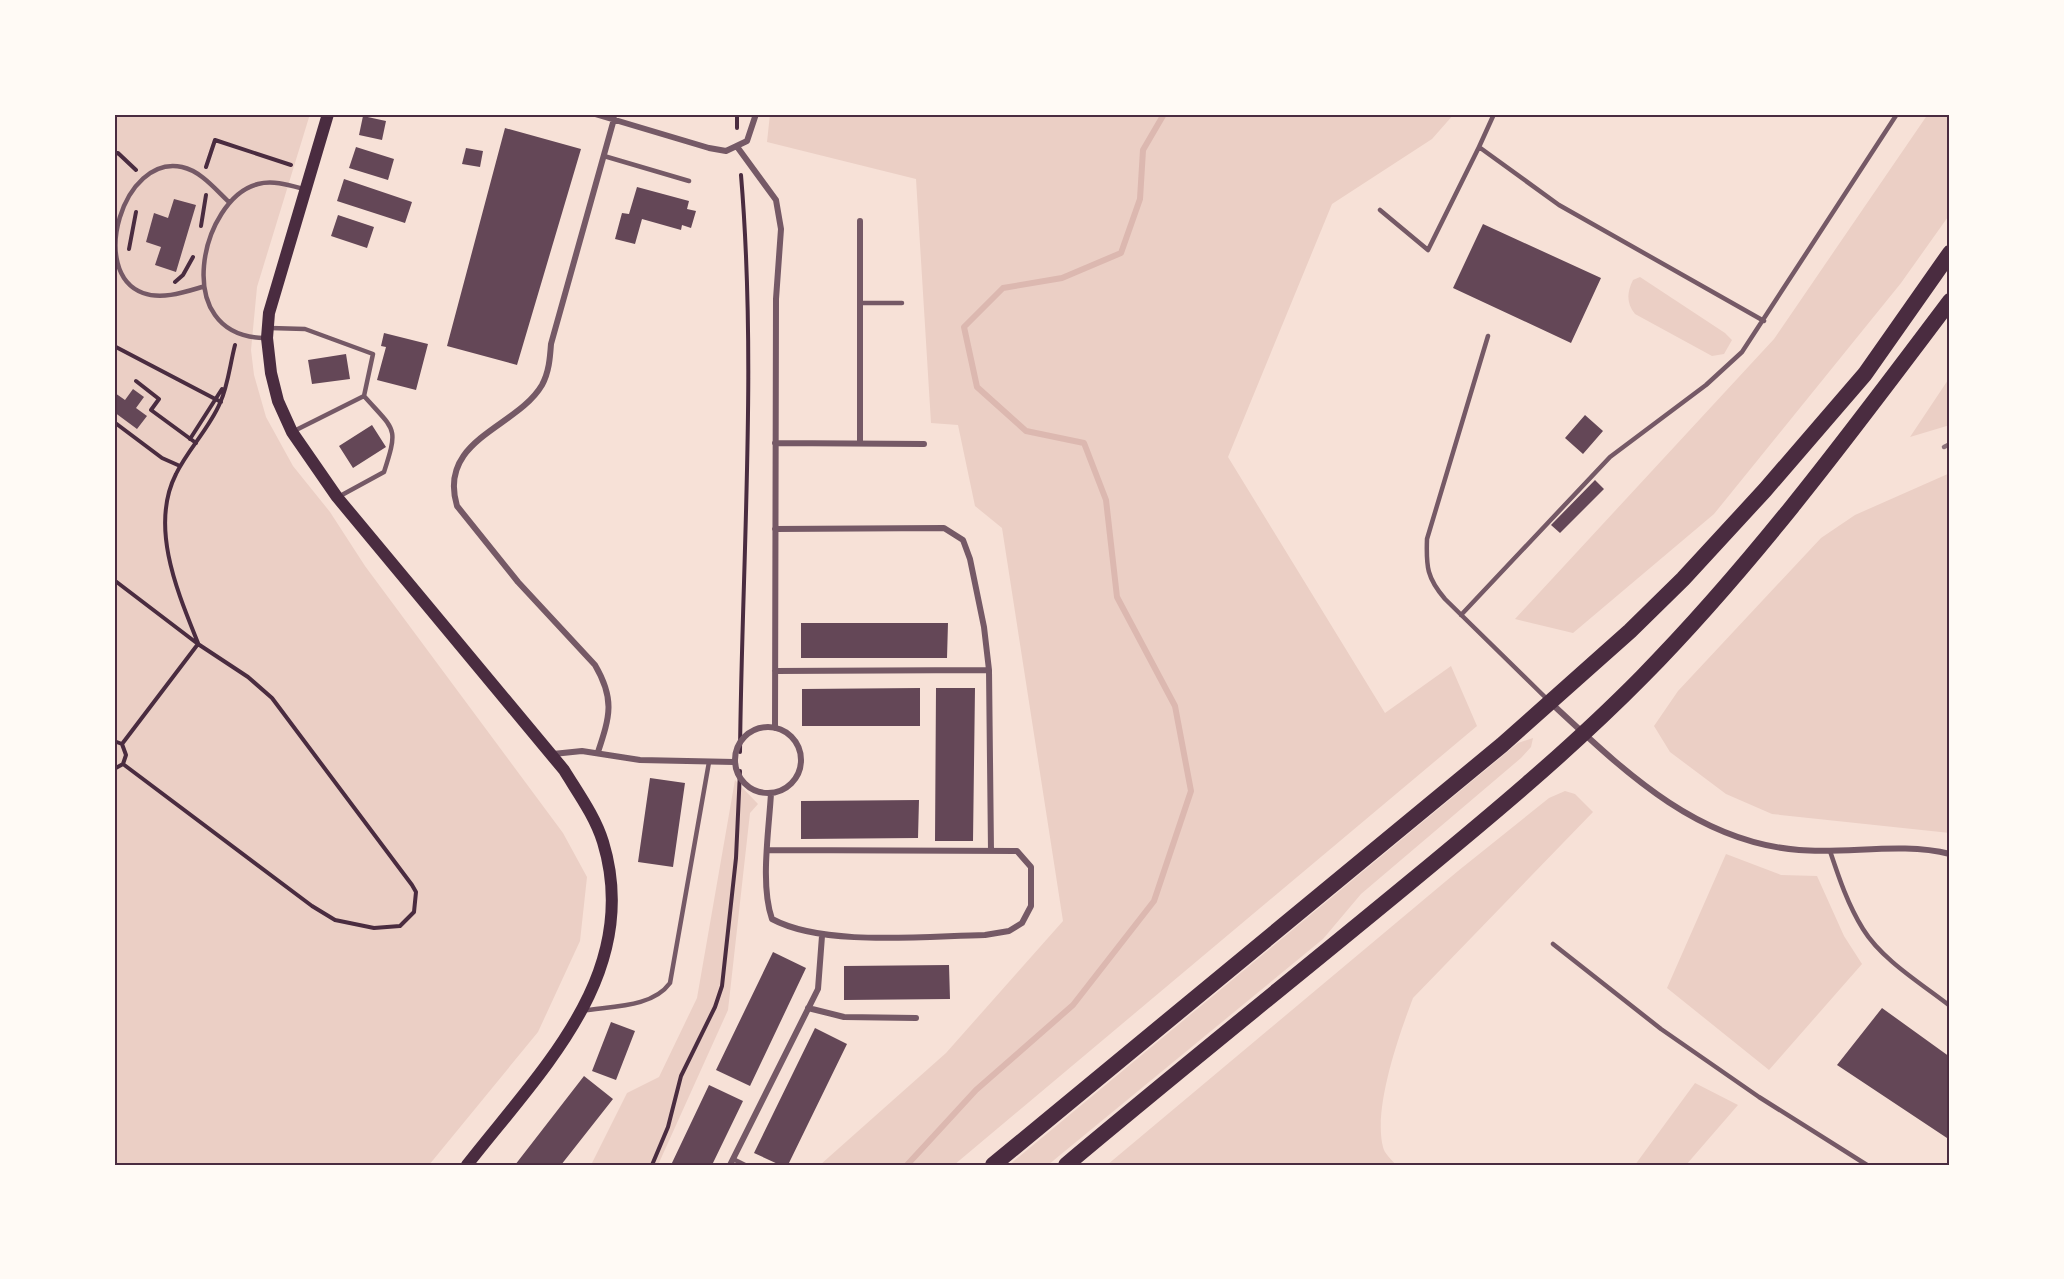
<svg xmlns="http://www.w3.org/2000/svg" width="2064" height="1279" viewBox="0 0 2064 1279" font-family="Quicksand,sans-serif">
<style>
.green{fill:#ebcfc5}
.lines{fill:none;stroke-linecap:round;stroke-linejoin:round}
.stream{stroke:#dcb8b0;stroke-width:6}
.building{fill:#644757}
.path{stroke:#4a2c40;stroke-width:4}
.service{stroke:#755966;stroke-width:4.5}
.minor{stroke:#755966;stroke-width:6}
.secondary{stroke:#4a2c40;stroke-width:12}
.trunk{stroke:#4a2c40;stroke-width:16}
.rail{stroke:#8f747c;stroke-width:4.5}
.neatline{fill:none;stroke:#4a2c40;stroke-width:2}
</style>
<rect width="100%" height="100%" fill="#f7e1d7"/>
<!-- green -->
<path class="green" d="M 114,114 L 310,114 L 257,287 L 251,350 L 254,375 L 266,417 L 293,466 L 330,512 L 365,566 L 563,833 L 587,877 L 580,941 L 538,1032 L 429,1165 L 114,1165 Z
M 770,114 L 1454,114 L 1432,139 L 1332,204 L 1228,457 L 1385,713 L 1451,666 L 1477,726 L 954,1165 L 820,1165 L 946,1053 L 1063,921 L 1002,528 L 975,506 L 958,425 L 931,423 L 916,179 L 767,142 Z
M 1928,114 L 1950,114 L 1950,214 L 1901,283 L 1714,514 L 1573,633 L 1515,619 L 1774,339 Z
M 1640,277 L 1725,333 L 1732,340 L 1724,354 L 1712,356 L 1635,314 C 1626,303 1627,292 1633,280 Z
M 1950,377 L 1950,425 L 1910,437 Z
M 1950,473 L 1950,833 L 1772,814 L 1726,794 L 1670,752 L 1654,726 L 1678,691 L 1821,538 L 1855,515 Z
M 1533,738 L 1531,747 L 1521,758 L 1361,894 L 1323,939 L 1048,1165 L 1009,1165 L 1518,743 Z
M 735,780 L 758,804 L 750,813 L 728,1010 L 658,1165 L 591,1165 L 627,1093 L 659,1077 L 697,998 Z
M 1565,791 L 1575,794 L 1593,812 L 1413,998 C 1399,1035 1373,1108 1383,1147 C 1384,1153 1392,1160 1396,1165 L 1107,1165 L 1458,871 L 1549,798 Z
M 1726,854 L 1781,875 L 1817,876 L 1844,936 L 1862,964 L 1769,1070 L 1667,988 Z
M 1695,1083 L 1738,1105 L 1686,1165 L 1635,1165 Z"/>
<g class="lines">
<!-- stream -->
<path class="stream" d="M 907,1165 L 976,1090 L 1073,1005 L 1154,901 L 1191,791 L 1175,706 L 1117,597 L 1106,500 L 1084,443 L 1026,431 L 977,387 L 964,327 L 1003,288 L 1062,278 L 1121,253 L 1140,199 L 1143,150 L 1164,114"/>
</g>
<!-- building -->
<path class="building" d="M 363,116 L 386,121 L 382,140 L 359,135 Z
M 505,128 L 581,149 L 517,365 L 447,346 Z
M 356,147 L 394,159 L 388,180 L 349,168 Z
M 466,148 L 483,151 L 480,167 L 462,164 Z
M 344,179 L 412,202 L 405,223 L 337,201 Z
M 637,187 L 689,201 L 687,209 L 696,211 L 691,228 L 682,225 L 681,230 L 642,219 L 635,244 L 615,239 L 622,213 L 629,214 Z
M 174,199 L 196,205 L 176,272 L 155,265 L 161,247 L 146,242 L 154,213 L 168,218 Z
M 338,215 L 374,227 L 367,248 L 331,236 Z
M 1483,224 L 1601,278 L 1571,343 L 1453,288 Z
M 384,333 L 428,344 L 416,390 L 377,380 L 386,347 L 381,346 Z
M 346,354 L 350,379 L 312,384 L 308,360 Z
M 133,389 L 144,397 L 136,408 L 147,416 L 137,429 L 114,412 L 115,393 L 125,400 Z
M 1585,415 L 1603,431 L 1583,454 L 1565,438 Z
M 372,425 L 386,447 L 353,468 L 339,446 Z
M 1595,480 L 1604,489 L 1560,533 L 1551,525 Z
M 801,623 L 948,623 L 947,658 L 801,658 Z
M 920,688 L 920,726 L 802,726 L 802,689 Z
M 936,688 L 975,688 L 973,841 L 935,841 Z
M 650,778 L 685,783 L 673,867 L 638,862 Z
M 919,800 L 918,838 L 801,839 L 801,801 Z
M 773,952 L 806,968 L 750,1086 L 716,1070 Z
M 949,965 L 950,999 L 844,1000 L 844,966 Z
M 1882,1008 L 1950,1057 L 1950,1140 L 1837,1065 Z
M 611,1022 L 635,1031 L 616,1080 L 592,1071 Z
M 815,1028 L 847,1044 L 788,1165 L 780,1165 L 754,1153 Z
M 584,1076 L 613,1099 L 561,1165 L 515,1165 Z
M 709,1085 L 743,1101 L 712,1165 L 671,1165 Z"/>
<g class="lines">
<!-- path -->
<path class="path" d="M 737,114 L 737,128
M 114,154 L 118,153 L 136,170
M 206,167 L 215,140 L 291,165
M 201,226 L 206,195
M 129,249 L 136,212
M 175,282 L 183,275 L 193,257
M 114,346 L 221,402
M 136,381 L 159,399 L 151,410 L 196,443
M 114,422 L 162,458 L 180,466
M 190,439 L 222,389
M 114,580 L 198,644 L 248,677 L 272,698 L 412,885 L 416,892 L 414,912 L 400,926 L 374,928 L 335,920 L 312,906 L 123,764
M 198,643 C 178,593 149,527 176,474 C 188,449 209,429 220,403 C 228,386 230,364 235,345
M 114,741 L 122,744 L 126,755 L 123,764 L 114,769
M 122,744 L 198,644
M 740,752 C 742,559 757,367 741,175
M 652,1165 L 668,1127 L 681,1076 L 715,1007 L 722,986 L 736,858 L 740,771"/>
<!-- service -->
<path class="service" d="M 1494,114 L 1479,147 L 1559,205 L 1764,321
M 604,156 L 689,181
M 1380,210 L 1428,250 L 1479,147
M 202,287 C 185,292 162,300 143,293 C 88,273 123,154 182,167 C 201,171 216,190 229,202
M 860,303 L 902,303
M 270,328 L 305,329 L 373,354 L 364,396 C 395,431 399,426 384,472 L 340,496
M 1488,336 L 1427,539 C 1426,567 1427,578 1445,599 L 1547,699
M 264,338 C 169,336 201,198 258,184 C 273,180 289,185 304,189
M 294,431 L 364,396
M 1461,615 L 1610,457 L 1706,385 L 1742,352 L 1897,114
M 1830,851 C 1839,878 1848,905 1863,929 C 1882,960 1922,984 1950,1006
M 1553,944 L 1661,1029 L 1759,1097 L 1867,1165
M 582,1011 C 611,1006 652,1008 670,983 L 709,762
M 733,1159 L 745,1165"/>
<!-- minor -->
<path class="minor" d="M 595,114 L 709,148 L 726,151 L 747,141 L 756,114
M 738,148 L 776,200 L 781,229 L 776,299 L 775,728
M 775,443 L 924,444
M 860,443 L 860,221
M 775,529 L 944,528 L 963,540 L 970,559 L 984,627 L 989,670 L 991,851
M 775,671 L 989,670
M 1552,704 C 1623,770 1696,842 1799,850 C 1849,854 1901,842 1950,854
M735 760a33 33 0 1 1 66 0a33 33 0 1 1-66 0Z
M 598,752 C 610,716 615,699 595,665 L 518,582 L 457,506 C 437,439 517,428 542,385 C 549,372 550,358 551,344 L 614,119
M 553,754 L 582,751 L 640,760 L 734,762
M 769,850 L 1017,851 L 1031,867 L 1031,906 L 1022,923 L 1009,931 L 985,935 C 925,936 824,947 772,919 C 760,885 769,830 771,793
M 808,1008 L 844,1017 L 916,1018
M 730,1165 L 818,989 L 822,936"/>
<!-- secondary -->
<path class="secondary" d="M 328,114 L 269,313 L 267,338 L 271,373 L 278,401 L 292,432 L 337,497 L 564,770 C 578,793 595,816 603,842 C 643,973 541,1070 467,1165"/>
<!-- trunk -->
<path class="trunk" d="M 993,1165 L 1502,745 L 1630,631 L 1683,579 L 1765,490 L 1865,374 L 1950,253
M 1066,1165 C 1179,1070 1294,978 1408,884 C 1488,818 1569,751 1642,677 C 1756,561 1852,431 1950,301"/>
<!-- rail -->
<path class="rail" d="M 1944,447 L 1950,444"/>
</g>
<!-- border -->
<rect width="2064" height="1279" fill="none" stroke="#fffaf5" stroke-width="231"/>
<rect x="116" y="116" width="1832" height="1048" class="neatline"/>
</svg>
